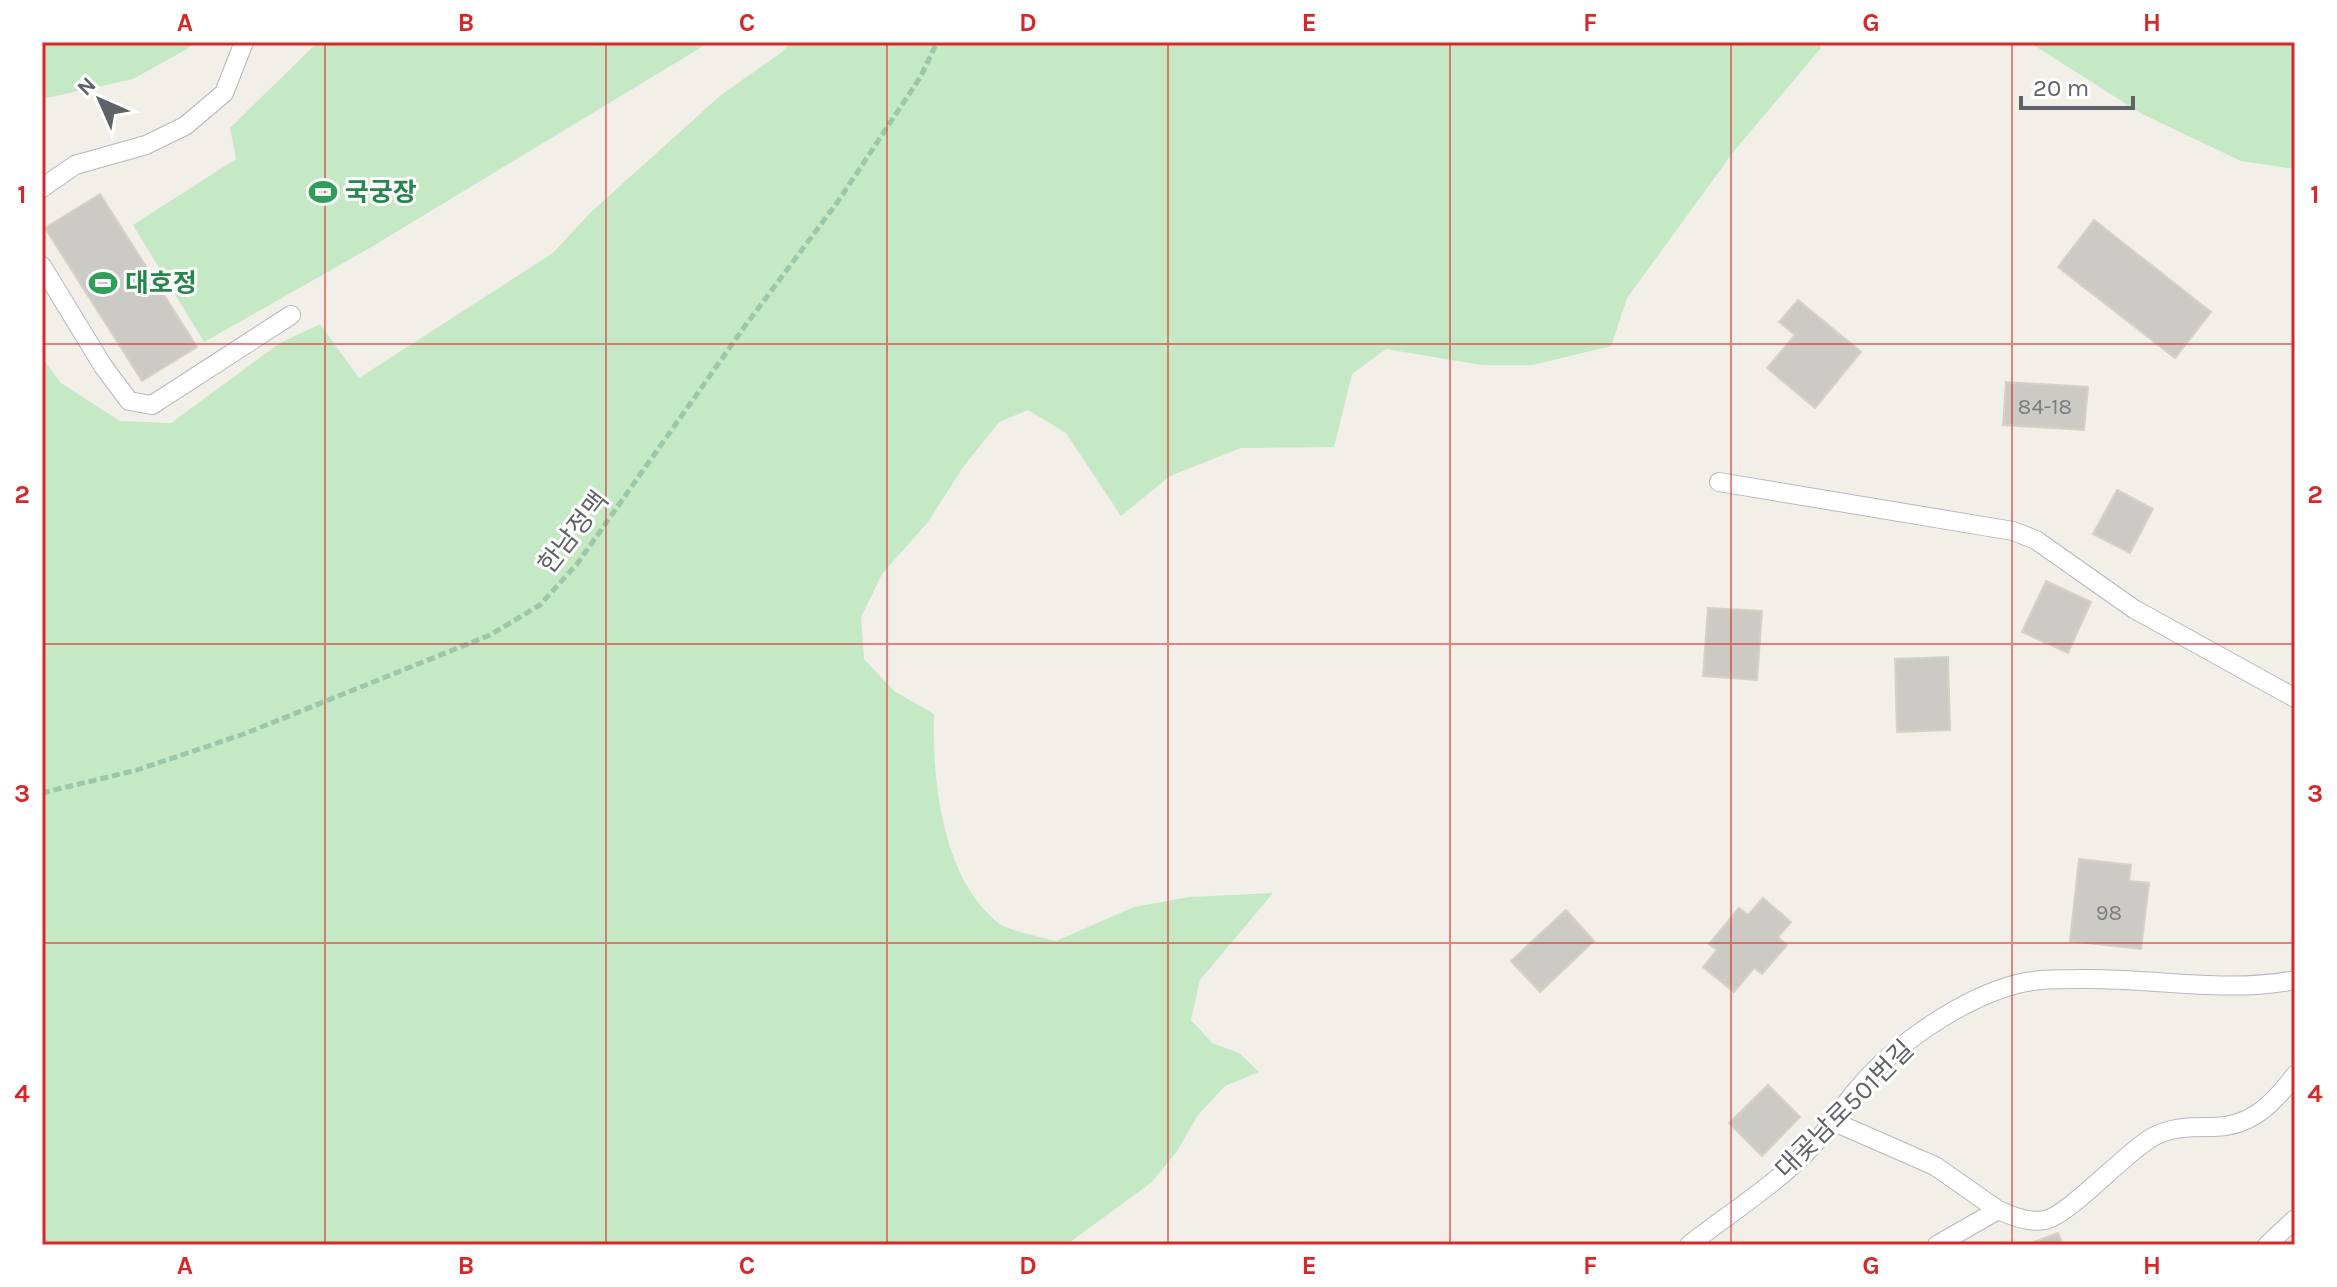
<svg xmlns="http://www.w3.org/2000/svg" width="2337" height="1287" viewBox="0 0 2337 1287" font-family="Karla,'Noto Sans KR',sans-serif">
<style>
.green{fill:#c5e8c5}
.building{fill:#cccac5;stroke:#d6d1c6;stroke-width:2}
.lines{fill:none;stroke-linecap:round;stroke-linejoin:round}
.lane-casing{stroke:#b5b8bc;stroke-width:20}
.path{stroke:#9cc7a9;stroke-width:5;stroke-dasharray:8 4;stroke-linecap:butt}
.lane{stroke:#fff;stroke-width:18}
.grid{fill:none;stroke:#d62828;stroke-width:2;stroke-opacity:0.55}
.labels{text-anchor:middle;stroke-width:6;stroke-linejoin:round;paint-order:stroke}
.number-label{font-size:22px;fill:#7a7d7f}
.leisure-label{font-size:26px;font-weight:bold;fill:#27864d;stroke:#fff;text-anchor:start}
.street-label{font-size:26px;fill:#5f6368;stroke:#fff}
.neatline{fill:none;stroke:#d62828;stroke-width:3}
.grid-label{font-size:26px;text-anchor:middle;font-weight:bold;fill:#d62828}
</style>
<rect width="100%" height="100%" fill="#f1efe8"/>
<!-- green -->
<path class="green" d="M 42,42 L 194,42 L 187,49 L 133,79 L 42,99 Z
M 318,42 L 710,42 L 368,249 L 204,342 L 133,225 L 236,159 L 230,128 Z
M 791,42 L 1819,42 L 1821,48 L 1734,151 L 1627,298 L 1611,346 L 1533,365 L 1482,365 L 1386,349 L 1352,374 L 1334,447 L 1241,448 L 1170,476 L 1121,516 L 1066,433 L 1028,410 L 999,422 L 963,467 L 928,522 L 882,574 L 861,617 L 864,659 L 894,691 L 934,714 C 932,780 942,877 997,922 C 1008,931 1041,937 1056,941 L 1134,907 L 1190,897 L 1273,893 L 1200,980 L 1191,1020 L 1212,1043 L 1239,1053 L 1259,1072 L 1225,1086 L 1198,1115 L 1177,1151 L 1152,1182 L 1066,1245 L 42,1245 L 42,358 L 61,383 L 120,421 L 171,423 L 280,343 L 320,324 L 359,378 L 553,253 L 591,212 L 721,95 L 782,52 Z
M 2029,42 L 2295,42 L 2295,169 L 2241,161 L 2142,114 Z"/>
<!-- building -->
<path class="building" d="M 100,194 L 197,347 L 142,381 L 45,228 Z
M 2094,220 L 2211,312 L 2175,358 L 2058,267 Z
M 1798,300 L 1861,352 L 1815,408 L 1767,368 L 1795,335 L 1779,322 Z
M 2006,382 L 2088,387 L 2084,430 L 2003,425 Z
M 2117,490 L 2153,509 L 2130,553 L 2093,534 Z
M 2046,581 L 2091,602 L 2068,653 L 2022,632 Z
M 1708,608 L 1762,611 L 1757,680 L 1703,676 Z
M 1948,657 L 1950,730 L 1897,732 L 1895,659 Z
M 2079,859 L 2131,865 L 2129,881 L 2149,883 L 2141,949 L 2070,941 Z
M 1763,898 L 1791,922 L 1778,937 L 1787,945 L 1762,974 L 1754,968 L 1734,992 L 1703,967 L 1717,950 L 1709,944 L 1739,908 L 1748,915 Z
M 1566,910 L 1594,941 L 1540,992 L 1511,961 Z
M 1768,1085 L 1800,1117 L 1762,1156 L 1729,1123 Z
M 2058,1233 L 2063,1245 L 2028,1245 L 2028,1244 Z"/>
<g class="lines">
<defs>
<path id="lane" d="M 42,188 L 75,165 L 146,145 L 185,126 L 224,93 L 244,42
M 42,266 L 103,366 L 129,401 L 152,405 L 291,315
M 1719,482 L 2013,531 L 2036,540 L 2134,609 L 2295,698
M 1832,1121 L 1935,1166 L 1998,1210
M 1689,1245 C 1731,1212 1780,1182 1816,1142 C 1832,1124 1845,1103 1861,1085 C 1897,1043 1963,998 2017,984 C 2036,979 2058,979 2077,979 C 2150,977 2223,994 2295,980
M 1937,1245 L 1998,1210 C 2013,1216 2028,1223 2045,1220 C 2069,1215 2124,1154 2151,1138 C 2170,1127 2189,1127 2210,1127 C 2250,1128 2273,1104 2295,1075
M 2267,1245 L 2295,1219"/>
</defs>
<!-- lane casing -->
<use href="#lane" class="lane-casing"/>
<!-- path -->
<path class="path" d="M 42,793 L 137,770 L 244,734 L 490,635 L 540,605 L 577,564 L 745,326 L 839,200 L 921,76 L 937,42"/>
<!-- lane -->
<use href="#lane" class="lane"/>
</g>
<!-- grid -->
<path class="grid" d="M 325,42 L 325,1245M 606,42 L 606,1245M 887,42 L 887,1245M 1168,42 L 1168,1245M 1450,42 L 1450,1245M 1731,42 L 1731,1245M 2012,42 L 2012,1245M 42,344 L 2295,344M 42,644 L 2295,644M 42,943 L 2295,943"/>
<!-- icons -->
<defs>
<symbol id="stadium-bare" viewBox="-9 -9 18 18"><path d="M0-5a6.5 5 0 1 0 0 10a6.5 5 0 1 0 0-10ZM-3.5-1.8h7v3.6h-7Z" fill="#2e9e5b" stroke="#fff" stroke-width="2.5" paint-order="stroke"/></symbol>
</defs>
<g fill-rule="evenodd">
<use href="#stadium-bare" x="303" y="172" width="40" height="40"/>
<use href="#stadium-bare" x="83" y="263" width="40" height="40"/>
</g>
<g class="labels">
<!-- number labels -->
<g class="number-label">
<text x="2045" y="414">84-18</text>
<text x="2109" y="920">98</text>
</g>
<!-- leisure labels -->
<g class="leisure-label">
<text x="345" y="201">국궁장</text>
<text x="125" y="292">대호정</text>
</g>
<!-- street labels -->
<g class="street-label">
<text transform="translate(573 532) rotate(-52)" y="9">한남정맥</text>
<text transform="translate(1844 1109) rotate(-45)" y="9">대곶남로501번길</text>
</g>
</g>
<!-- border -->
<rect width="2337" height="1287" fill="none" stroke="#ffffff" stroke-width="88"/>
<!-- north arrow -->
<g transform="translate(100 100) rotate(315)" stroke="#ffffff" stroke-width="6" paint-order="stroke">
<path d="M0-6L14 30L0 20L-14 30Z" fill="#5f6368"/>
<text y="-12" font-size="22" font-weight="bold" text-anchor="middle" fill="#5f6368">N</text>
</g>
<!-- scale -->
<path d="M2021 96v12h112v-12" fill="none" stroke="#5f6368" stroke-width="4"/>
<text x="2033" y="96" font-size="24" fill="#5f6368" stroke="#ffffff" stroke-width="6" paint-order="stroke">20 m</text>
<rect x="44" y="44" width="2249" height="1199" class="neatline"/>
<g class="grid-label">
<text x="185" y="31">A</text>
<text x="466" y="31">B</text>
<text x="747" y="31">C</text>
<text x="1028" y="31">D</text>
<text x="1309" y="31">E</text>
<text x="1590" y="31">F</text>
<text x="1871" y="31">G</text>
<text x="2152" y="31">H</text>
<text x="22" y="203">1</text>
<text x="2315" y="203">1</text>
<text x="22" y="503">2</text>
<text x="2315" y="503">2</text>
<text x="22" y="802">3</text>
<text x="2315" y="802">3</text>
<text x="22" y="1102">4</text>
<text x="2315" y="1102">4</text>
<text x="185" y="1274">A</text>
<text x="466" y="1274">B</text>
<text x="747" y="1274">C</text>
<text x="1028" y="1274">D</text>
<text x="1309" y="1274">E</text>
<text x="1590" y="1274">F</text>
<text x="1871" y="1274">G</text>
<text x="2152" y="1274">H</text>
</g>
</svg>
